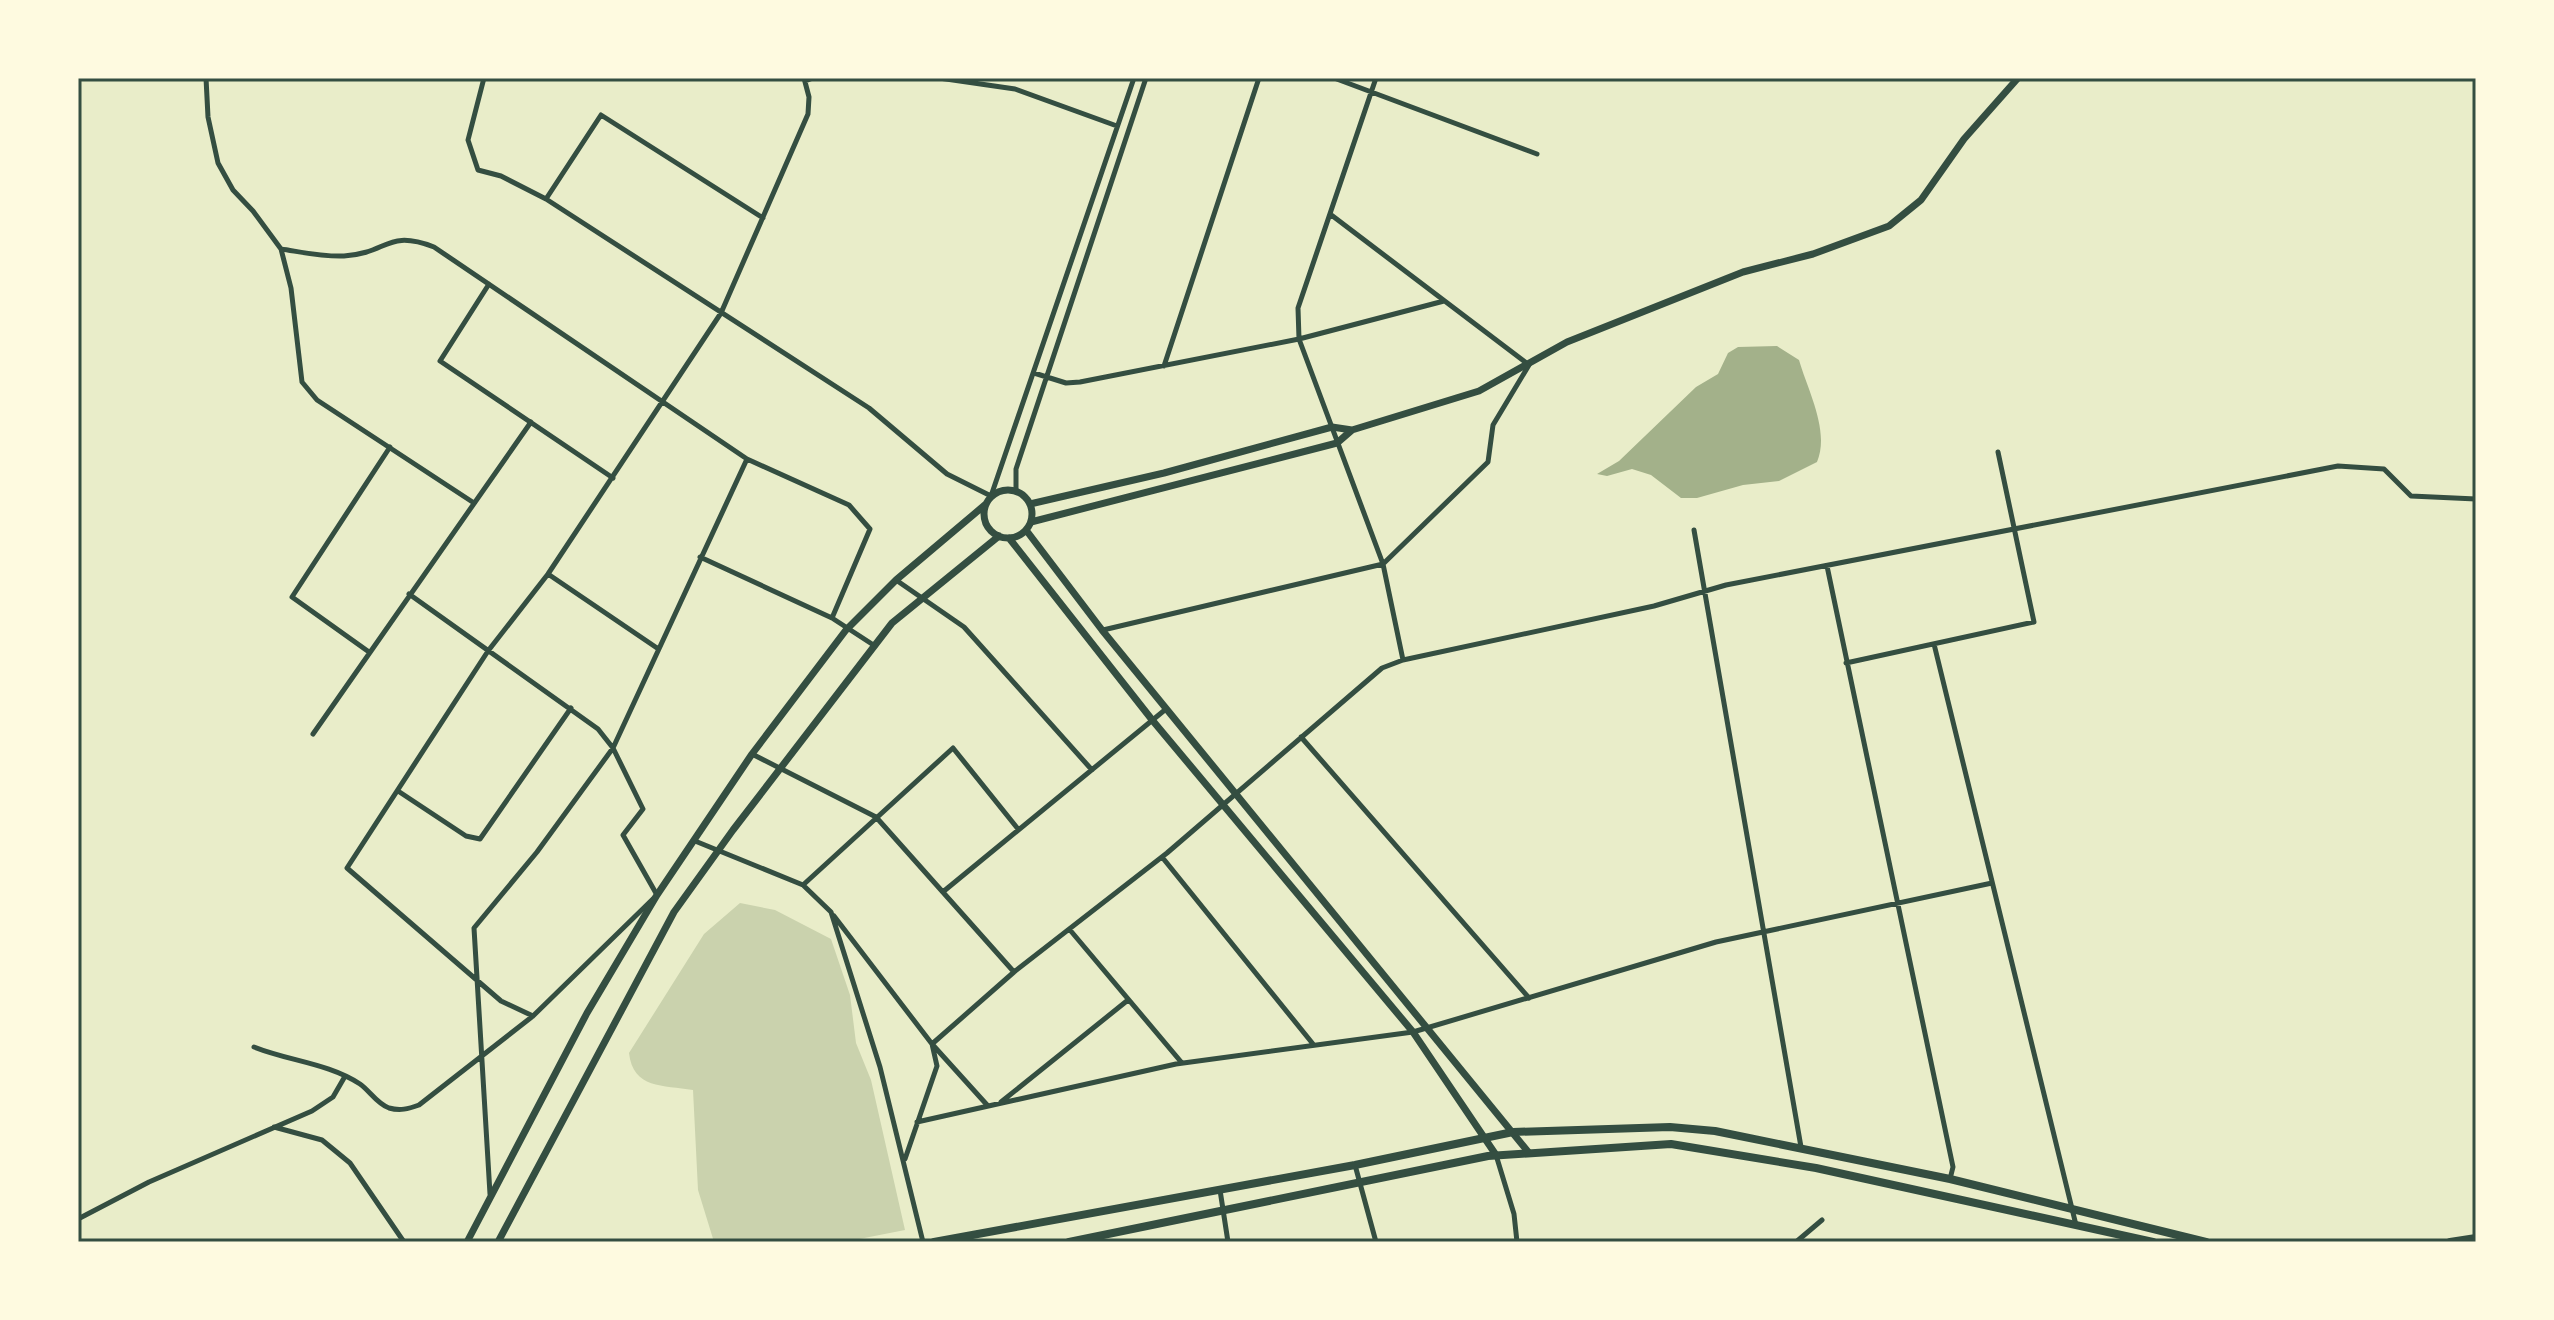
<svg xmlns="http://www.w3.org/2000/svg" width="2554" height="1320" viewBox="0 0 2554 1320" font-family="Mulish,sans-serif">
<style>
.green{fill:#cad2ad}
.water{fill:#a3b18a}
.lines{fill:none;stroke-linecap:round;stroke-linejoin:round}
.minor{stroke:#344e41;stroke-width:5}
.secondary{stroke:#344e41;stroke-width:7}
.trunk{stroke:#344e41;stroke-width:8}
.neatline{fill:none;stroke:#344e41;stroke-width:3}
</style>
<rect width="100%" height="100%" fill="#e9edc9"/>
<!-- green -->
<path class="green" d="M 740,903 L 775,910 L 831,939 L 850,995 L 856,1043 L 871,1080 L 905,1230 L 844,1242 L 714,1242 L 698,1190 L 693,1090 C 663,1085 633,1089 629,1053 L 704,934 Z"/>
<!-- water -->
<path class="water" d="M 1777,346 L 1799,360 C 1808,391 1830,431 1817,462 L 1779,481 L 1743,485 L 1697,498 L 1681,498 L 1651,475 L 1632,469 L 1607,476 L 1597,474 L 1619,461 L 1696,387 L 1718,374 L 1728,353 L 1738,347 Z"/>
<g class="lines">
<!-- minor -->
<path class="minor" d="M 206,78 L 208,117 L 218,163 L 233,190 L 253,211 L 281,249 L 291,288 L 302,382 L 317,400 L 474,503
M 484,78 L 468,140 L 478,170 L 501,176 L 546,199 L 869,408 L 947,474 L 991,496 L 1134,78
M 939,78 L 1015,89 L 1117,126
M 1334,78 L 1537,154
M 1376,78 L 1298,308 L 1299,339 L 1383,564 L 1403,660
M 805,81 L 813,78
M 546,199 L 601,115 L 763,218
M 281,249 C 301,252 324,257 344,256 C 389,253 386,229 434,247 L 747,459 L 849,505 L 870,529 L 832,618
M 489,284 L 440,361 L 613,478
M 1164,366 L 1259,78
M 1034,373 L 1066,383 L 1080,382 L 1299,339 L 1444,301
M 1016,491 L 1016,469 L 1146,78
M 1694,530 L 1801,1147
M 700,557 L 832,618 L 875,646
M 1827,566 L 1953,1167 L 1950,1179
M 548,574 L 657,648
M 896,580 L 964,627 L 1092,770
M 1103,630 L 1383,564 L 1488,462 L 1493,425 L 1529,365 L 1330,214
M 1934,644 L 2076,1225
M 369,652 L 292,597 L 390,447
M 1846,663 L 2034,622 L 1998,452
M 313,734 L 531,422
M 1301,737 L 1529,998
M 752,754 L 876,817 L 1014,972
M 398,791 L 466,836 L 480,839 L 571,708
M 695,841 L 803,885 L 831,912 L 880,1067 L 923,1242
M 1162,857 L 1313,1044
M 803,885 L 953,748 L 1018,829
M 944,891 L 1166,709
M 834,916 L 932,1044 L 937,1066 L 905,1159
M 1070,930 L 1182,1063
M 533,1016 L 501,1001 L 347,868 L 488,651 L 548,574 L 721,313 L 808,114 L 809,97 L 804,78
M 254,1047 C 289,1061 328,1063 360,1084 C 370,1091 377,1104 389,1108 C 400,1111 408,1109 419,1105 L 533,1016 L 657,895 L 623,835 L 643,809 L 613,748 L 598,729 L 409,594
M 1001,1102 L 1128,1000
M 988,1106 L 932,1044 L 1014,972 L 1167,853 L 1382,668 L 1403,660 L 1654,606 L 1726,585 L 2338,466 L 2384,469 L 2411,496 L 2476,499
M 917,1122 L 1176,1064 L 1413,1032 L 1716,942 L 1992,883
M 274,1127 L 322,1140 L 350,1163 L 404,1242
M 1496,1155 L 1514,1214 L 1517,1242
M 1355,1165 L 1376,1242
M 1220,1190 L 1228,1242
M 490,1194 L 474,928 L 537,852 L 613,748 L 747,459
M 78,1219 L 149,1182 L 312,1111 L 333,1097 L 344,1078
M 1796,1242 L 1822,1220"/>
<!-- secondary -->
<path class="secondary" d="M984 514a24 24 0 1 1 48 0a24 24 0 1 1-48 0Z
M 1030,504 L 1164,473 L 1332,427 L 1352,430
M 1031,522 L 1337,443 L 1352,430 L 1479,391 L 1567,342 L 1743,272 L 1813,254 L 1889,226 L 1921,200 L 1964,139 L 2018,78
M 1026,530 L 1102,630 L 1529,1153
M 1009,538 L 1153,721 L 1413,1032 L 1496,1155
M 467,1242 L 587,1013 L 657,895 L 752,754 L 846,630 L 896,580 L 986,504
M 498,1242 L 674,912 L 733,830 L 892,623 L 999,536"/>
<!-- trunk -->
<path class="trunk" d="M 934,1242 L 1355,1165 L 1513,1132 L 1670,1127 L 1715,1131 L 1950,1179 L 2206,1242
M 1069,1242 L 1488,1156 L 1671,1144 L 1816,1168 L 2153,1242
M 2450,1242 L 2476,1238"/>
</g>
<!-- border -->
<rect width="2554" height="1320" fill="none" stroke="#fefae0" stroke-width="160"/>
<rect x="80" y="80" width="2394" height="1160" class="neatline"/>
</svg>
